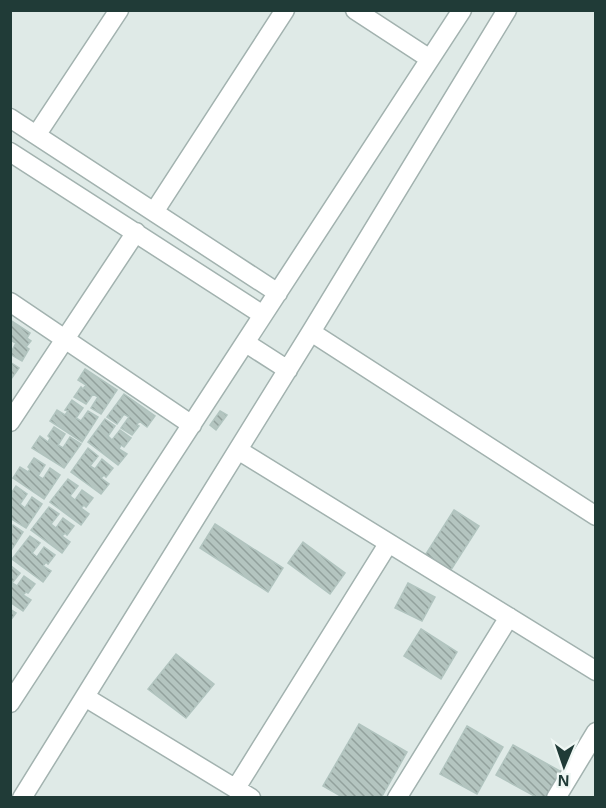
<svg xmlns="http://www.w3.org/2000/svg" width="606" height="808" viewBox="0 0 606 808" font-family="Helvetica,sans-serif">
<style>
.building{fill:url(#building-back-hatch);stroke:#b1c4bf;stroke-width:1.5}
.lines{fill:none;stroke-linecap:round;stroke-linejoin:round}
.minor-casing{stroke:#a2b2af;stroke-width:21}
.minor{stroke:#fff;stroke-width:18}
</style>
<defs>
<pattern id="building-back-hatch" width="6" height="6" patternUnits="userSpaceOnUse" patternTransform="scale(1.5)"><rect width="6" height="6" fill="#b4c5c0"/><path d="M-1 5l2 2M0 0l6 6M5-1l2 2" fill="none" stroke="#92a19d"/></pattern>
</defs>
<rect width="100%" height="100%" fill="#dfeae7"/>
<!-- building -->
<path class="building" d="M 10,320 L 30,333 L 27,338 L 31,341 L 26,347 L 29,349 L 22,361 L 10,354 L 16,343 L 10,340 Z
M 10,362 L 19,368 L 11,379 L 10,378 Z
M 85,369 L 117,390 L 101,414 L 91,408 L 98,397 L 93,394 L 86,404 L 74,397 L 81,387 L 83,389 L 86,385 L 78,380 Z
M 124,394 L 155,416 L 147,427 L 139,421 L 137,425 L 139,426 L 132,435 L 121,428 L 129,417 L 124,414 L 117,424 L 107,417 Z
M 72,400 L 83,408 L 76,418 L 81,421 L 88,411 L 98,417 L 82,442 L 50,421 L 57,410 L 65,415 L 68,411 L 65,410 Z
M 220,411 L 227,415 L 216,430 L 210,425 Z
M 105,419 L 115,426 L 108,436 L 112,440 L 120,430 L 131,438 L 124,447 L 121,445 L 119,449 L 127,454 L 118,465 L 88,442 Z
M 54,427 L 65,434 L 58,445 L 63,448 L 70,437 L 81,444 L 64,468 L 32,448 L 40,436 L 48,442 L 50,438 L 48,436 Z
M 88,448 L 98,456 L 90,466 L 95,469 L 102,459 L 113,468 L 106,477 L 104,475 L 101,478 L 109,484 L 101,494 L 71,472 Z
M 34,458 L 45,465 L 38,476 L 43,479 L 50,468 L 60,475 L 44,499 L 13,478 L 20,467 L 28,472 L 30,469 L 28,467 Z
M 68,479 L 78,486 L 70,496 L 75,500 L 82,490 L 93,498 L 86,507 L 84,505 L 81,508 L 89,514 L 81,525 L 50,502 Z
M 16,486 L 27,494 L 20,504 L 25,508 L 32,497 L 42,504 L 26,528 L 10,518 L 10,495 Z
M 49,507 L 59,514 L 51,524 L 56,528 L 63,518 L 74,526 L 67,535 L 65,533 L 62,536 L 70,542 L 62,553 L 31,530 Z
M 454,510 L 479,526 L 449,573 L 424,557 Z
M 215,524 L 283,568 L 268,592 L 200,548 Z
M 13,525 L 23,532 L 10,552 L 10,529 Z
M 30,536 L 40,543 L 32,553 L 37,557 L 44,547 L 55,555 L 48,564 L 46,562 L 43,566 L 51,571 L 43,582 L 12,559 Z
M 303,542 L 345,573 L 330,594 L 288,563 Z
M 10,565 L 20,573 L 12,583 L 17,586 L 24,576 L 35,584 L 28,593 L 26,592 L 23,595 L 31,600 L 23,611 L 10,602 Z
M 408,583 L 435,597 L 422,621 L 395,608 Z
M 10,609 L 16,613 L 10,621 Z
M 421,629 L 457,652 L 441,679 L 404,656 Z
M 176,654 L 214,684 L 186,718 L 148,689 Z
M 359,724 L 407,752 L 381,798 L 344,798 L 323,786 Z
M 467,726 L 503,747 L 477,794 L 440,774 Z
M 513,745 L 560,771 L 546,798 L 538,798 L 496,775 Z"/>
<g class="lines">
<defs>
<path id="minor" d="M 355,10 L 430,59
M 10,118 L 278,293
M 37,134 L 119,10
M 10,152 L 263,315
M 154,212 L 285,10
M 10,302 L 192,425
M 311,332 L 596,516
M 246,343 L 288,370
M 10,422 L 136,232
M 238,450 L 596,671
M 85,697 L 251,798
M 10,703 L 462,10
M 236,788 L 388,544
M 22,798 L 311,332 L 507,10
M 397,798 L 509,617
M 556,798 L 596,732"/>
</defs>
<!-- minor casing -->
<use href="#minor" class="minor-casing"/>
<!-- minor -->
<use href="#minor" class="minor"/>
</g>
<!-- border -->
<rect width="606" height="808" fill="none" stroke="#203b37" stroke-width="24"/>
<!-- north arrow -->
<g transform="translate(564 766) rotate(182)" stroke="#eff7f4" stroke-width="4.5" paint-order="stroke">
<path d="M0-4.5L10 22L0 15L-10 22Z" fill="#203b37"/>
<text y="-9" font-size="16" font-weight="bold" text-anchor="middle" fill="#203b37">N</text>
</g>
</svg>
